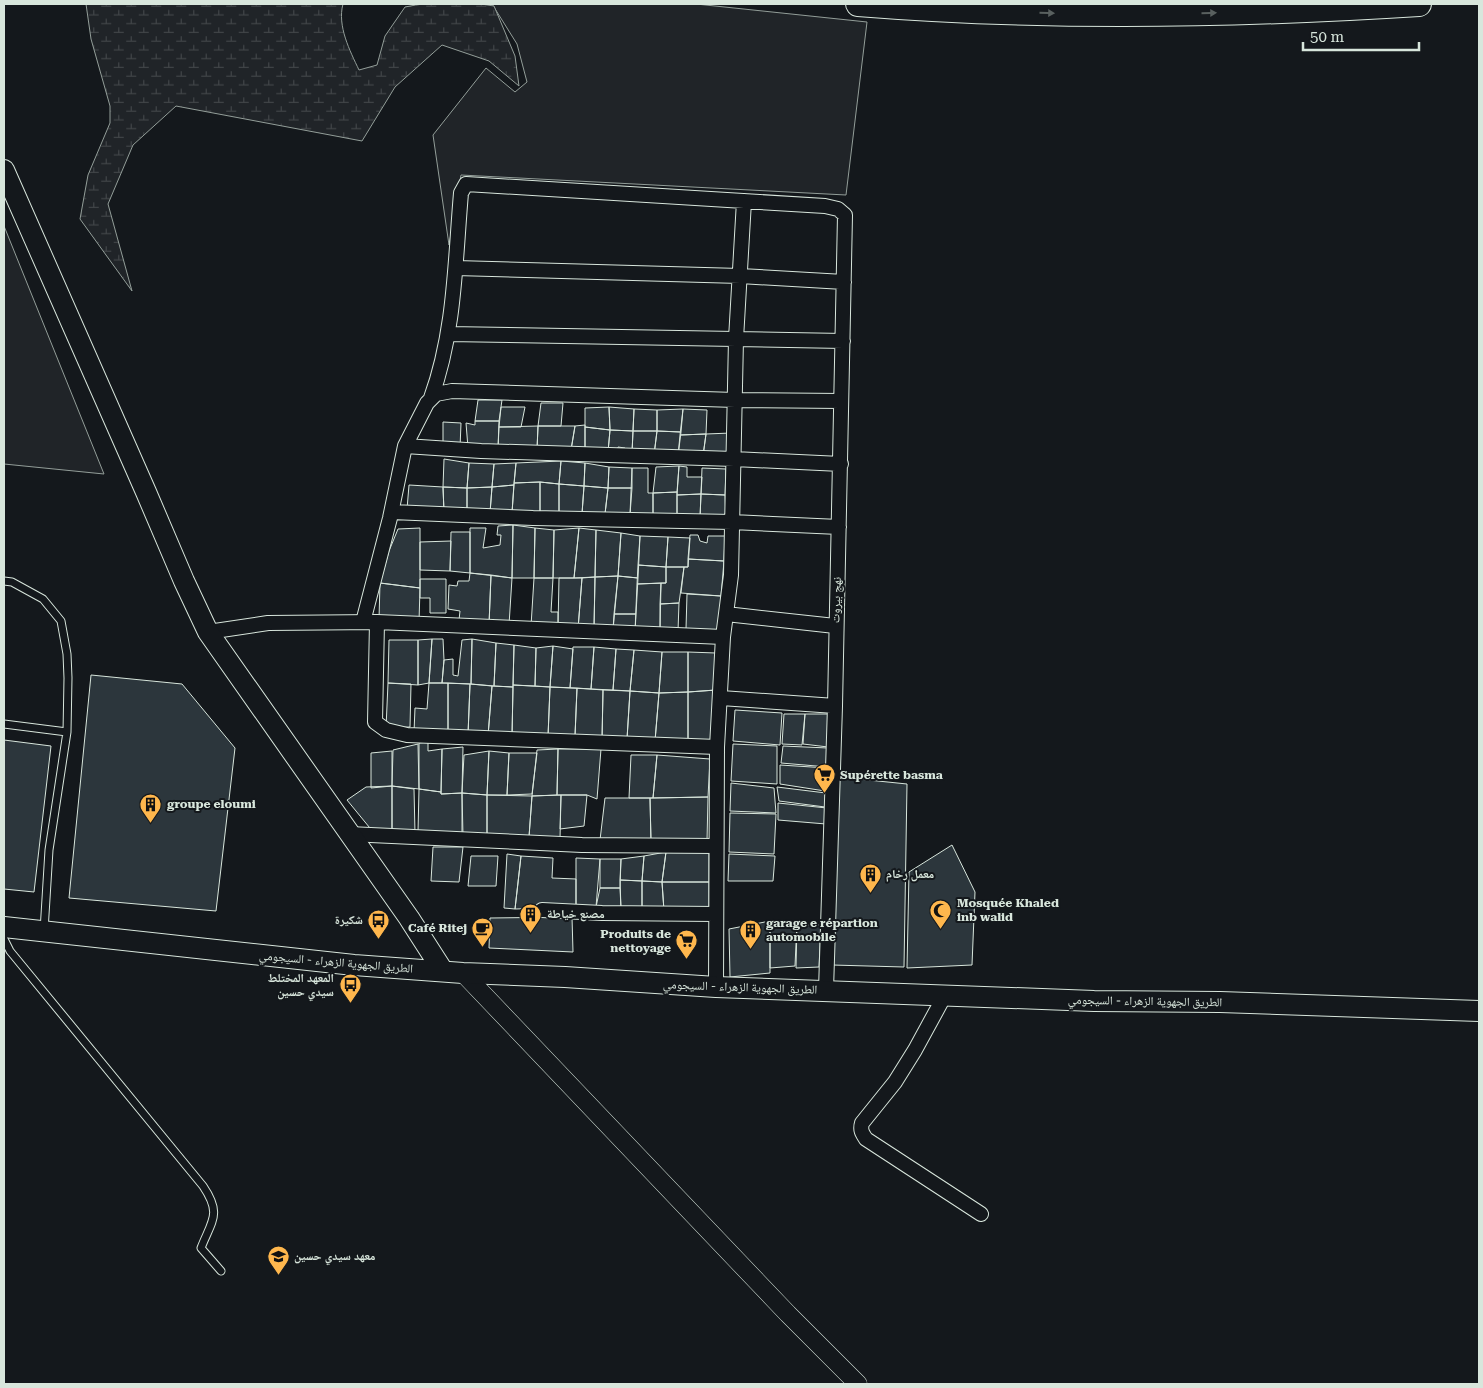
<svg xmlns="http://www.w3.org/2000/svg" width="1483" height="1388" viewBox="0 0 1483 1388" font-family="'Roboto Serif','Noto Naskh Arabic',serif">
<style>
.grass{fill:#202428;stroke:#939e99}
.wetland{fill:url(#wetland-marsh);stroke:#939e99}
.building{fill:#2c363c;stroke:#d8e6dc}
.lines{fill:none;stroke-linecap:round;stroke-linejoin:round}
.service-casing{stroke:#d8e6dc;stroke-width:9}
.minor-casing{stroke:#d8e6dc;stroke-width:16}
.tertiary-casing{stroke:#d8e6dc;stroke-width:19}
.secondary-casing{stroke:#d8e6dc;stroke-width:22}
.trunk-casing{stroke:#d8e6dc;stroke-width:26}
.service{stroke:#14181c;stroke-width:7}
.minor{stroke:#14181c;stroke-width:14}
.tertiary{stroke:#14181c;stroke-width:18}
.secondary{stroke:#14181c;stroke-width:20}
.trunk{stroke:#14181c;stroke-width:24}
.oneway{fill:#59605f}
.labels{text-anchor:middle;stroke-width:4;stroke-linejoin:round;paint-order:stroke}
.street-label{font-size:12px;fill:#d8e6dc;stroke:#14181c}
.poi-label{font-size:12px;font-weight:bold;fill:#d8e6dc;stroke:#14181c;text-anchor:start}
</style>
<defs>
<pattern id="wetland-marsh" width="20" height="14" patternUnits="userSpaceOnUse" patternTransform="scale(1.25)"><rect width="20" height="14" fill="#202428"/><path d="M1 5h8M5 5V1M11 12h8M15 12V8" fill="none" stroke="#404447"/></pattern>
</defs>
<rect width="100%" height="100%" fill="#14181c"/>
<!-- grass -->
<path class="grass" d="M 492,4 L 696,4 L 867,22 L 846,195 L 461,175 L 449,245 L 433,135 L 486,68 L 515,92 L 527,82 L 517,44 Z
M 4,226 L 104,474 L 4,464 Z"/>
<!-- wetland -->
<path class="wetland" d="M 86,4 L 343,4 C 337,26 350,51 359,70 L 377,65 L 385,36 L 405,7 C 433,1 466,1 494,6 L 515,56 L 519,86 L 489,61 L 442,45 L 395,87 L 362,141 L 176,106 L 133,145 L 108,204 L 132,291 L 80,219 L 88,175 L 110,123 L 110,106 L 91,39 Z"/>
<!-- building -->
<path class="building" d="M 478,400 L 502,400 L 499,421 L 475,421 Z
M 541,403 L 563,403 L 561,426 L 538,426 Z
M 501,407 L 525,407 L 521,427 L 499,427 Z
M 609,407 L 610,430 L 585,427 L 585,408 Z
M 609,407 L 634,409 L 633,431 L 610,430 Z
M 634,409 L 657,410 L 657,431 L 633,431 Z
M 683,409 L 681,432 L 657,431 L 657,410 Z
M 683,409 L 707,410 L 706,434 L 680,435 Z
M 475,421 L 499,421 L 498,449 L 468,448 L 466,423 L 475,425 Z
M 443,422 L 461,423 L 460,448 L 443,447 Z
M 585,425 L 585,451 L 571,450 L 575,426 Z
M 538,426 L 537,450 L 498,449 L 499,427 Z
M 538,426 L 575,426 L 571,450 L 537,450 Z
M 585,427 L 610,430 L 608,452 L 585,451 Z
M 610,430 L 633,431 L 632,453 L 626,453 L 625,448 L 618,447 L 617,453 L 608,452 Z
M 633,431 L 657,431 L 654,455 L 632,453 Z
M 657,431 L 681,432 L 678,456 L 654,455 Z
M 731,433 L 730,456 L 703,456 L 706,434 Z
M 706,434 L 703,456 L 678,456 L 680,435 Z
M 444,459 L 469,463 L 467,488 L 443,487 Z
M 561,461 L 559,484 L 540,482 L 514,483 L 516,463 Z
M 561,461 L 585,463 L 584,486 L 559,484 Z
M 469,463 L 494,464 L 492,487 L 467,488 Z
M 516,463 L 514,485 L 492,487 L 494,464 Z
M 585,463 L 609,467 L 608,488 L 584,486 Z
M 679,466 L 677,492 L 653,493 L 656,467 Z
M 679,466 L 687,467 L 687,477 L 702,477 L 701,494 L 677,495 Z
M 609,467 L 632,468 L 632,488 L 608,488 Z
M 632,468 L 648,468 L 648,493 L 653,493 L 653,516 L 630,515 Z
M 702,468 L 726,469 L 725,495 L 701,494 Z
M 540,482 L 540,512 L 512,513 L 514,483 Z
M 540,482 L 559,484 L 559,512 L 540,512 Z
M 559,484 L 584,486 L 582,514 L 559,512 Z
M 409,485 L 443,487 L 444,512 L 407,509 Z
M 514,485 L 512,513 L 490,513 L 492,487 Z
M 584,486 L 608,488 L 605,514 L 582,514 Z
M 443,487 L 467,488 L 467,513 L 444,512 Z
M 492,487 L 490,513 L 467,513 L 467,488 Z
M 608,488 L 632,488 L 630,515 L 605,514 Z
M 677,492 L 677,517 L 653,516 L 653,493 Z
M 701,494 L 700,518 L 677,517 L 677,495 Z
M 701,494 L 725,495 L 726,518 L 700,518 Z
M 513,525 L 512,578 L 470,573 L 470,528 L 486,528 L 483,548 L 500,545 L 501,535 L 497,535 L 498,526 Z
M 513,525 L 535,528 L 534,578 L 512,578 Z
M 420,528 L 420,588 L 380,583 L 389,551 L 398,529 Z
M 535,528 L 554,530 L 553,578 L 534,578 Z
M 579,528 L 574,578 L 553,578 L 554,530 Z
M 579,528 L 596,530 L 595,577 L 574,578 Z
M 596,530 L 621,533 L 618,576 L 595,577 Z
M 451,532 L 470,532 L 470,573 L 450,571 Z
M 621,533 L 640,536 L 638,578 L 618,576 Z
M 690,535 L 698,535 L 700,541 L 707,543 L 708,536 L 725,536 L 724,561 L 688,559 Z
M 640,536 L 668,537 L 666,567 L 638,565 Z
M 668,537 L 690,538 L 688,567 L 666,567 Z
M 451,541 L 450,571 L 420,570 L 420,542 Z
M 688,559 L 724,561 L 721,596 L 681,593 L 684,567 L 688,567 Z
M 638,565 L 666,567 L 666,583 L 637,584 Z
M 666,567 L 684,567 L 679,603 L 660,604 L 661,583 L 666,583 Z
M 470,573 L 491,575 L 489,625 L 459,620 L 460,611 L 448,609 L 449,585 L 457,586 L 458,581 L 469,581 Z
M 491,575 L 512,578 L 509,625 L 489,625 Z
M 618,576 L 638,578 L 636,614 L 614,614 Z
M 618,576 L 613,630 L 594,629 L 595,577 Z
M 595,577 L 594,628 L 578,629 L 582,578 Z
M 534,578 L 553,578 L 551,612 L 558,612 L 558,628 L 531,626 Z
M 559,578 L 582,578 L 578,629 L 558,628 Z
M 420,579 L 446,579 L 446,613 L 430,613 L 430,598 L 420,598 Z
M 380,583 L 420,588 L 419,622 L 379,619 Z
M 661,583 L 660,632 L 635,632 L 637,584 Z
M 687,594 L 721,596 L 719,631 L 686,629 Z
M 679,603 L 678,631 L 660,632 L 660,604 Z
M 614,614 L 636,614 L 635,632 L 613,630 Z
M 432,639 L 429,683 L 418,685 L 418,640 Z
M 432,639 L 443,639 L 444,660 L 442,683 L 429,683 Z
M 472,639 L 471,684 L 442,683 L 444,660 L 453,659 L 453,675 L 458,676 L 462,640 Z
M 472,639 L 496,643 L 494,686 L 471,684 Z
M 389,640 L 418,640 L 418,685 L 388,683 Z
M 496,643 L 514,645 L 513,687 L 494,686 Z
M 514,645 L 536,648 L 535,686 L 513,685 Z
M 553,646 L 550,687 L 535,686 L 536,648 Z
M 553,646 L 573,649 L 570,688 L 550,687 Z
M 573,647 L 594,647 L 591,689 L 570,688 Z
M 594,647 L 616,649 L 613,690 L 591,689 Z
M 616,649 L 634,650 L 630,691 L 613,690 Z
M 634,650 L 662,652 L 659,693 L 630,691 Z
M 662,652 L 688,652 L 688,692 L 659,693 Z
M 688,652 L 716,653 L 716,690 L 688,692 Z
M 91,675 L 182,684 L 235,748 L 216,911 L 69,898 Z
M 388,683 L 411,684 L 410,727 L 386,728 Z
M 429,683 L 448,683 L 448,733 L 414,732 L 415,708 L 427,709 Z
M 448,683 L 470,684 L 468,735 L 448,733 Z
M 470,684 L 492,686 L 488,736 L 468,735 Z
M 513,685 L 550,687 L 548,737 L 512,737 Z
M 492,686 L 513,687 L 512,737 L 488,736 Z
M 550,687 L 577,688 L 575,736 L 548,737 Z
M 577,688 L 603,690 L 602,739 L 575,736 Z
M 603,690 L 630,691 L 627,739 L 602,742 Z
M 716,690 L 714,741 L 688,743 L 688,692 Z
M 630,691 L 659,693 L 655,741 L 627,739 Z
M 688,692 L 688,743 L 655,741 L 659,693 Z
M 735,710 L 782,713 L 780,745 L 733,741 Z
M 784,714 L 805,714 L 802,745 L 782,744 Z
M 805,714 L 828,714 L 828,747 L 803,744 Z
M 4,740 L 51,746 L 34,892 L 4,889 Z
M 428,742 L 428,751 L 442,749 L 441,792 L 419,789 L 419,743 Z
M 418,744 L 419,789 L 392,786 L 393,750 Z
M 733,744 L 777,746 L 777,784 L 731,781 Z
M 783,746 L 828,748 L 828,767 L 781,763 Z
M 463,747 L 462,793 L 441,794 L 442,749 Z
M 558,749 L 557,795 L 532,796 L 537,750 Z
M 558,749 L 601,749 L 597,799 L 587,795 L 557,795 Z
M 392,751 L 392,786 L 371,788 L 371,753 Z
M 489,751 L 487,795 L 462,793 L 464,755 Z
M 489,751 L 509,753 L 507,795 L 487,795 Z
M 509,753 L 537,753 L 532,794 L 507,795 Z
M 631,755 L 657,755 L 653,798 L 629,798 Z
M 657,755 L 710,759 L 708,797 L 653,798 Z
M 780,765 L 828,768 L 825,791 L 780,784 Z
M 839,777 L 907,784 L 904,967 L 832,965 Z
M 731,783 L 774,788 L 776,813 L 730,811 Z
M 392,786 L 392,832 L 374,833 L 347,800 L 366,787 Z
M 392,786 L 414,789 L 415,833 L 392,832 Z
M 777,787 L 826,793 L 825,807 L 779,801 Z
M 419,789 L 441,792 L 441,794 L 462,793 L 462,835 L 418,832 Z
M 462,793 L 487,795 L 487,837 L 463,836 Z
M 487,795 L 532,796 L 529,837 L 487,837 Z
M 561,795 L 560,839 L 529,837 L 532,796 Z
M 561,795 L 587,795 L 584,826 L 560,829 Z
M 708,797 L 707,841 L 651,842 L 650,798 Z
M 605,798 L 650,798 L 651,842 L 600,840 Z
M 778,803 L 827,808 L 826,824 L 778,820 Z
M 730,813 L 776,814 L 774,854 L 729,852 Z
M 952,845 L 975,892 L 972,965 L 907,968 L 909,872 Z
M 433,847 L 463,847 L 459,882 L 431,881 Z
M 666,852 L 662,882 L 642,881 L 644,856 Z
M 666,852 L 709,852 L 709,882 L 662,882 Z
M 507,854 L 521,856 L 515,909 L 504,908 Z
M 729,854 L 775,856 L 773,881 L 728,881 Z
M 471,856 L 498,856 L 496,886 L 468,886 Z
M 521,856 L 553,858 L 552,878 L 576,879 L 576,907 L 515,909 Z
M 644,856 L 642,881 L 620,880 L 621,859 Z
M 576,858 L 600,859 L 596,907 L 576,907 Z
M 600,859 L 621,859 L 620,888 L 600,888 Z
M 620,880 L 642,881 L 642,910 L 621,909 Z
M 642,881 L 662,882 L 664,911 L 642,910 Z
M 662,882 L 709,882 L 709,912 L 664,911 Z
M 600,888 L 620,888 L 621,909 L 596,907 Z
M 572,917 L 573,952 L 489,948 L 490,918 Z
M 770,921 L 770,973 L 730,977 L 729,929 Z
M 770,921 L 797,922 L 795,966 L 770,968 Z
M 797,925 L 821,925 L 819,967 L 796,968 Z"/>
<g class="lines">
<defs>
<path id="service" d="M 4,581 L 12,582 L 43,599 L 61,621 L 67,654 L 68,678 L 67,732
M 4,724 L 67,732 L 49,850 L 44,931
M 4,939 L 10,951 L 203,1186 C 222,1214 212,1220 201,1248 L 221,1271"/>
<path id="minor" d="M 456,268 L 740,276 L 844,282
M 448,334 L 843,341
M 431,398 C 455,332 455,262 461,193 L 466,184 L 825,206 L 838,209 L 845,215 L 835,706 L 826,990
M 405,446 L 481,451 L 734,459 L 841,464
M 392,512 L 533,518 L 732,522 L 839,527
M 726,614 L 835,626
M 363,622 L 390,518 L 405,446 L 427,403 L 436,394 L 452,391 L 735,400 L 841,401
M 377,622 L 375,722 L 386,730 L 407,735 L 717,747
M 208,632 L 268,623 L 377,622 L 723,637 L 717,747 L 716,987
M 723,637 L 731,575 L 736,339 L 744,201
M 721,698 L 835,706
M 349,834 L 582,845 L 715,846
M 542,910 L 602,913 L 715,914
M 945,995 L 915,1050 L 895,1082 L 862,1123 C 860,1130 862,1133 866,1139 L 981,1214"/>
<path id="tertiary" d="M 463,973 L 788,1314 L 858,1384"/>
<path id="secondary" d="M 4,170 L 146,492 L 184,581 L 208,632 L 409,918 L 443,971
M 4,927 L 354,965 L 463,973 L 565,977 L 716,987 L 1094,1001 L 1220,1002 L 1479,1011"/>
<path id="trunk" d="M 858,4 C 1045,19 1232,16 1419,4"/>
</defs>
<!-- service casing -->
<use href="#service" class="service-casing"/>
<!-- minor casing -->
<use href="#minor" class="minor-casing"/>
<!-- tertiary casing -->
<use href="#tertiary" class="tertiary-casing"/>
<!-- secondary casing -->
<use href="#secondary" class="secondary-casing"/>
<!-- trunk casing -->
<use href="#trunk" class="trunk-casing"/>
<!-- service -->
<use href="#service" class="service"/>
<!-- minor -->
<use href="#minor" class="minor"/>
<!-- tertiary -->
<use href="#tertiary" class="tertiary"/>
<!-- secondary -->
<use href="#secondary" class="secondary"/>
<!-- trunk -->
<use href="#trunk" class="trunk"/>
</g>
<!-- one-way arrows -->
<defs><path id="oneway-solid" d="M-6-.8H1V-3.2L6.5 0L1 3.2V.8H-6Z" transform="scale(1.25)"/></defs>
<g class="oneway">
<use href="#oneway-solid" transform="translate(1047 13) rotate(1)"/>
<use href="#oneway-solid" transform="translate(1209 13) rotate(-1)"/>
</g>
<!-- icons -->
<defs>
<symbol id="supermarket-pin" viewBox="-11 -11 22 30"><path d="M0 17L-7.5 6A9.5 9.5 0 1 1 7.5 6Z" fill="#ffb74d" stroke="#14181c"/><path d="M-6-5.5h2.5l.6 2H6L4.5 2H-2.5L-4.4-4H-6ZM-1.5 3.2a1.3 1.3 0 1 0 .1 0ZM3 3.2a1.3 1.3 0 1 0 .1 0Z" fill="#111"/></symbol>
<symbol id="building-pin" viewBox="-11 -11 22 30"><path d="M0 17L-7.5 6A9.5 9.5 0 1 1 7.5 6Z" fill="#ffb74d" stroke="#14181c"/><path d="M-4-6H4V6H1V3H-1V6H-4ZM-2.5-4.3h1.7v1.8h-1.7ZM.8-4.3h1.7v1.8H.8ZM-2.5-1h1.7V.8h-1.7ZM.8-1h1.7V.8H.8Z" fill="#111"/></symbol>
<symbol id="mosque-pin" viewBox="-11 -11 22 30"><path d="M0 17L-7.5 6A9.5 9.5 0 1 1 7.5 6Z" fill="#ffb74d" stroke="#14181c"/><path d="M3.5-4.9A6 6 0 1 0 3.5 4.9A5 5 0 1 1 3.5-4.9Z" fill="#111"/></symbol>
<symbol id="bus-pin" viewBox="-11 -11 22 30"><path d="M0 17L-7.5 6A9.5 9.5 0 1 1 7.5 6Z" fill="#ffb74d" stroke="#14181c"/><path d="M-5-6H5V4H4V6H2V4H-2V6H-4V4H-5ZM-3.5-4V0h7V-4ZM-3.5 1.2v1.5H-2V1.2ZM2 1.2v1.5H3.5V1.2Z" fill="#111"/></symbol>
<symbol id="cafe-pin" viewBox="-11 -11 22 30"><path d="M0 17L-7.5 6A9.5 9.5 0 1 1 7.5 6Z" fill="#ffb74d" stroke="#14181c"/><path d="M-5.5-4.5H6V0H3Q3 3.5 0 3.5H-2.5Q-5.5 3.5-5.5 0ZM3-3.2v2h1.7v-2ZM-6 4.5H4V6H-6Z" fill="#111"/></symbol>
<symbol id="school-pin" viewBox="-11 -11 22 30"><path d="M0 17L-7.5 6A9.5 9.5 0 1 1 7.5 6Z" fill="#ffb74d" stroke="#14181c"/><path d="M0-5L7-2L0 1L-7-2ZM-4 1L0 2.5L4 1V4Q0 6-4 4Z" fill="#111"/></symbol>
</defs>
<g fill-rule="evenodd">
<use href="#supermarket-pin" x="812" y="762" width="25" height="34"/>
<use href="#building-pin" x="138" y="792" width="25" height="34"/>
<use href="#building-pin" x="858" y="862" width="25" height="34"/>
<use href="#mosque-pin" x="928" y="898" width="25" height="34"/>
<use href="#building-pin" x="518" y="902" width="25" height="34"/>
<use href="#bus-pin" x="366" y="908" width="25" height="34"/>
<use href="#cafe-pin" x="470" y="916" width="25" height="34"/>
<use href="#building-pin" x="738" y="918" width="25" height="34"/>
<use href="#supermarket-pin" x="674" y="928" width="25" height="34"/>
<use href="#bus-pin" x="338" y="972" width="25" height="34"/>
<use href="#school-pin" x="266" y="1244" width="25" height="34"/>
</g>
<g class="labels">
<!-- street labels -->
<g class="street-label">
<text transform="translate(836 600) rotate(-88)" y="4">نهج بيروت</text>
<text transform="translate(336 962) rotate(5)" y="4">الطريق الجهوية الزهراء - السيجومي</text>
<text transform="translate(740 987) rotate(2)" y="4">الطريق الجهوية الزهراء - السيجومي</text>
<text transform="translate(1145 1001) rotate(1)" y="4">الطريق الجهوية الزهراء - السيجومي</text>
</g>
<!-- poi labels -->
<g class="poi-label">
<text x="840" y="779">Supérette basma</text>
<text x="167" y="808">groupe eloumi</text>
<text x="886" y="878">معمل رخام</text>
<text x="957" y="907">Mosquée Khaled<tspan x="957" dy="14">inb walid</tspan></text>
<text x="547" y="918">مصنع خياطة</text>
<text x="363" y="924" text-anchor="end">شكيرة</text>
<text x="766" y="927">garage e répartion<tspan x="766" dy="14">automobile</tspan></text>
<text x="467" y="932" text-anchor="end">Café Ritej</text>
<text x="671" y="938" text-anchor="end">Produits de<tspan x="671" dy="14">nettoyage</tspan></text>
<text x="334" y="982" text-anchor="end">المعهد المختلط<tspan x="334" dy="14">سيدي حسين</tspan></text>
<text x="294" y="1260">معهد سيدي حسين</text>
</g>
</g>
<!-- border -->
<rect width="1483" height="1388" fill="none" stroke="#d8e6dc" stroke-width="10"/>
<!-- scale -->
<path d="M1303 42v8h116v-8" fill="none" stroke="#d8e6dc" stroke-width="2.5"/>
<text x="1310" y="42" font-size="15" fill="#d8e6dc" stroke="#14181c" stroke-width="4" paint-order="stroke">50 m</text>
</svg>
